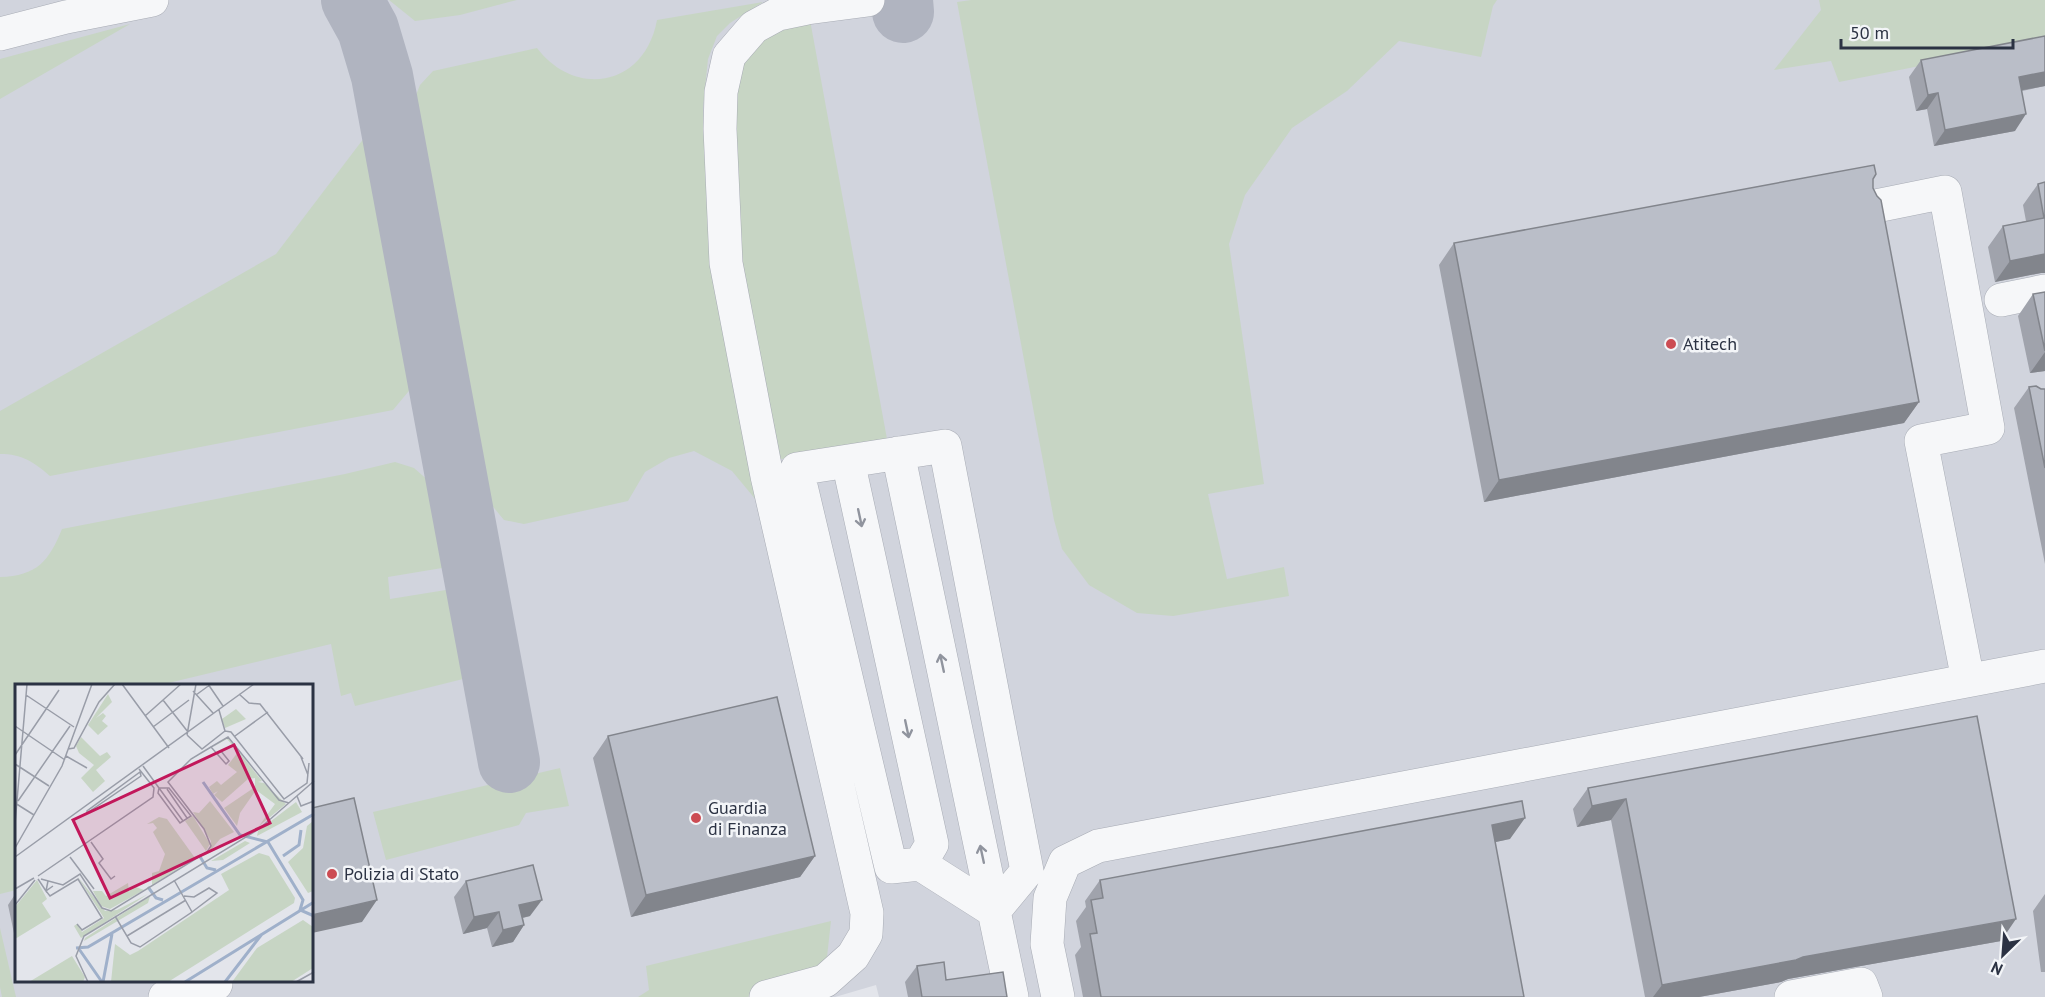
<svg xmlns="http://www.w3.org/2000/svg" width="2045" height="997" viewBox="0 0 2045 997" font-family="'PT Sans',sans-serif">
<style>
.built{fill:#d1d4dd;fill-rule:evenodd}
.green{fill:#c7d5c4}
.lines{fill:none;stroke-linecap:round;stroke-linejoin:round}
.taxiway{stroke:#b0b4c0;stroke-width:62}
.minor-casing{stroke:#a8acb5;stroke-width:34}
.minor{stroke:#f6f7f9;stroke-width:33}
.wall{fill:#a0a3ac}
.shaded-wall{fill:#82858c}
.building{fill:#babec8;stroke:#82858c;stroke-width:1.5}
.oneway{stroke:#90949e}
.poi-dot{fill:#cc4c53;stroke:#f3f5f8;stroke-width:2}
.labels{text-anchor:middle;stroke-width:5;stroke-linejoin:round;paint-order:stroke}
.poi-label{font-size:18px;fill:#2b3243;stroke:#f3f5f8;text-anchor:start}
.inset-river{fill:none;stroke:#9fb0ca;stroke-width:3}
.inset-road{fill:none;stroke:#999da8;stroke-width:1.5}
.view{fill:#c2185b;fill-opacity:0.15;stroke:#c2185b;stroke-width:3}
.inset-edge{fill:none;stroke:#2b3243;stroke-width:3}
</style>
<rect width="100%" height="100%" fill="#e3e5eb"/>
<!-- built -->
<path class="built" d="M 0,0 L 2045,0 L 2045,997 L 879,997 L 876,985 L 835,997 L 0,997 ZM 16,685 L 312,685 L 312,980 L 16,980 Z"/>
<!-- green -->
<path class="green" d="M 389,0 L 517,0 L 460,15 L 415,21 Z
M 971,0 L 1497,0 L 1493,6 L 1481,57 L 1399,41 L 1347,91 L 1292,128 L 1245,195 L 1229,244 L 1264,484 L 1208,494 L 1227,579 L 1284,567 L 1289,596 L 1173,616 L 1137,613 L 1089,585 L 1062,549 L 1054,520 L 957,2 Z
M 1819,0 L 2045,0 L 2045,41 L 1839,82 L 1831,61 L 1774,70 L 1821,10 Z
M 763,2 L 730,23 L 717,36 L 708,59 L 703,108 L 711,249 L 756,500 L 732,471 L 694,451 L 669,458 L 645,472 L 628,501 L 524,524 L 504,520 L 490,503 L 414,100 L 420,85 L 433,71 L 537,48 C 576,99 645,86 657,20 Z
M 810,20 L 887,439 L 777,460 L 741,270 L 734,161 L 737,78 L 748,45 L 769,30 Z
M 130,24 L 0,99 L 0,59 Z
M 364,138 L 413,386 L 393,410 L 50,476 C 34,462 22,454 0,454 L 0,411 L 276,254 Z
M 395,462 L 414,468 L 430,482 L 448,567 L 388,577 L 390,599 L 452,589 L 467,678 L 355,706 L 351,693 L 341,696 L 331,644 L 160,685 L 16,685 L 16,890 L 0,894 L 0,577 C 37,576 49,561 62,529 L 345,474 Z
M 560,768 L 569,806 L 526,813 L 519,825 L 386,860 L 373,812 Z
M 831,921 L 826,966 L 800,984 L 747,997 L 638,997 L 649,990 L 646,966 Z
M 0,928 L 16,997 L 2,997 L 0,987 Z"/>
<g class="lines">
<!-- taxiway -->
<path class="taxiway" d="M 352,0 L 368,29 L 382,76 L 509,762
M 902,0 L 903,12"/>
<defs>
<path id="minor" d="M 0,34 L 66,17 L 152,0
M 1876,206 L 1945,192 L 1988,428 L 1921,441 L 1968,680
M 2001,300 L 2045,291
M 945,446 L 1027,871 L 994,911 L 920,864 L 891,867 L 797,469 Z
M 898,453 L 1012,997
M 848,461 L 932,844 L 920,864
M 165,997 L 216,984
M 766,997 L 825,981 L 853,956 L 866,934 L 867,913 L 767,476 L 726,263 L 720,129 L 721,92 L 729,56 L 754,27 L 778,14 L 807,8 L 868,0
M 1058,997 L 1047,944 L 1050,898 L 1065,862 L 1098,846 L 2045,666
M 1791,997 L 1861,984 L 1866,997"/>
</defs>
<!-- minor casing -->
<use href="#minor" class="minor-casing"/>
<!-- minor -->
<use href="#minor" class="minor"/>
</g>
<!-- wall -->
<path class="wall" d="M 1921,60 L 2045,86 L 2022,91 L 2015,131 L 1934,146 L 1927,109 L 1916,111 L 1909,77 Z
M 1873,179 L 1873,188 L 1919,402 L 1904,423 L 1484,502 L 1439,265 L 1454,243 Z
M 2045,182 L 2045,273 L 2041,273 L 1995,282 L 1988,247 L 2003,226 L 2026,221 L 2023,205 L 2038,184 Z
M 2045,292 L 2045,371 L 2030,373 L 2018,316 L 2033,294 Z
M 2029,387 L 2045,389 L 2045,564 L 2014,408 Z
M 1977,716 L 2001,941 L 1788,979 L 1781,982 L 1699,997 L 1645,997 L 1611,820 L 1577,827 L 1573,809 L 1588,788 Z
M 608,736 L 815,856 L 800,877 L 631,917 L 593,758 Z
M 1510,839 L 1495,842 L 1524,997 L 1083,997 L 1075,955 L 1081,947 L 1076,921 L 1086,907 L 1085,901 L 1100,880 Z
M 466,881 L 530,916 L 523,918 L 524,925 L 513,942 L 492,947 L 487,928 L 463,934 L 454,897 Z
M 16,893 L 16,938 L 15,938 L 8,905 Z
M 2045,894 L 2045,972 L 2041,972 L 2033,911 Z
M 917,966 L 946,980 L 1007,997 L 908,997 L 905,982 Z"/>
<!-- shaded-wall -->
<path class="shaded-wall" d="M 2045,72 L 2045,86 L 2007,93 L 2019,77 Z
M 1938,93 L 1927,109 L 1916,111 L 1928,95 Z
M 2026,114 L 2015,131 L 1934,146 L 1945,130 Z
M 2045,254 L 2045,273 L 2041,273 L 1995,282 L 2010,261 Z
M 2045,352 L 2045,371 L 2030,373 Z
M 1919,402 L 1904,423 L 1484,502 L 1499,480 Z
M 1626,799 L 1611,820 L 1577,827 L 1592,806 Z
M 1525,818 L 1510,839 L 1477,846 L 1492,825 Z
M 815,856 L 800,877 L 631,917 L 646,895 Z
M 377,900 L 362,922 L 312,933 L 312,915 Z
M 542,900 L 530,916 L 508,921 L 519,905 Z
M 499,912 L 487,928 L 463,934 L 474,917 Z
M 2016,919 L 2001,941 L 1788,979 L 1781,982 L 1699,997 L 1653,997 L 1662,985 L 1803,957 Z
M 524,925 L 513,942 L 492,947 L 503,930 Z"/>
<!-- building -->
<path class="building" d="M 2045,36 L 2045,72 L 2019,77 L 2026,114 L 1945,130 L 1938,93 L 1928,95 L 1921,60 Z
M 1874,165 L 1876,174 L 1873,179 L 1873,188 L 1877,196 L 1881,200 L 1919,402 L 1499,480 L 1454,243 Z
M 2045,182 L 2045,254 L 2010,261 L 2003,226 L 2044,218 L 2038,184 Z
M 2045,292 L 2045,351 L 2033,294 Z
M 2036,386 L 2041,389 L 2045,389 L 2045,468 L 2029,387 Z
M 777,697 L 815,856 L 646,895 L 608,736 Z
M 1977,716 L 2016,919 L 1803,957 L 1796,960 L 1662,985 L 1626,799 L 1592,806 L 1588,788 Z
M 354,798 L 377,900 L 312,915 L 312,808 Z
M 1522,801 L 1525,818 L 1492,825 L 1524,997 L 1101,997 L 1090,934 L 1097,933 L 1091,900 L 1103,898 L 1100,880 Z
M 533,865 L 542,900 L 519,905 L 524,925 L 503,930 L 499,912 L 474,917 L 466,881 Z
M 944,962 L 946,980 L 1003,972 L 1007,997 L 922,997 L 917,966 Z"/>
<!-- one-way arrows -->
<defs><path id="oneway-shaft" d="M-6 0H5M1.5-3L5.5 0L1.5 3" fill="none" stroke-width="1.6" stroke-linecap="round" stroke-linejoin="round" transform="scale(1.5)"/></defs>
<g class="oneway">
<use href="#oneway-shaft" transform="translate(860 518) rotate(78)"/>
<use href="#oneway-shaft" transform="translate(942 663) rotate(-102)"/>
<use href="#oneway-shaft" transform="translate(907 729) rotate(78)"/>
<use href="#oneway-shaft" transform="translate(982 854) rotate(-102)"/>
</g>
<!-- markers -->
<g class="poi-dot">
<circle cx="1671" cy="344" r="6"/>
<circle cx="696" cy="818" r="6"/>
<circle cx="332" cy="874" r="6"/>
</g>
<g class="labels">
<!-- poi labels -->
<g class="poi-label">
<text x="1683" y="350">Atitech</text>
<text x="708" y="814">Guardia<tspan x="708" dy="21">di Finanza</tspan></text>
<text x="344" y="880">Polizia di Stato</text>
</g>
</g>
<!-- overview -->
<g transform="translate(15 684)">
<rect width="298" height="298" fill="#e3e5eb"/>
<path d="M 93,10 L 97,18 L 81,34 L 88,29 L 91,32 L 87,37 L 93,42 L 83,51 L 73,41 ZM 221,25 L 231,35 L 210,44 L 207,35 ZM 66,53 L 85,72 L 92,68 L 96,73 L 81,86 L 90,97 L 78,108 L 66,94 L 79,81 L 64,69 L 61,62 ZM 212,53 L 247,97 L 243,98 L 249,99 L 271,120 L 244,142 L 260,120 L 241,106 L 225,129 L 222,142 L 209,124 L 240,103 L 240,94 L 233,95 L 207,118 L 199,111 L 203,107 L 198,110 L 194,103 L 202,97 L 206,101 L 222,88 L 213,81 L 223,68 L 212,55 L 198,63 ZM 195,117 L 219,148 L 205,155 L 195,167 L 196,157 L 178,128 L 184,129 ZM 281,118 L 287,128 L 242,152 L 243,147 ZM 178,132 L 195,160 L 191,167 L 170,137 ZM 144,133 L 152,135 L 180,174 L 137,201 L 137,189 L 144,187 L 150,170 L 138,148 L 142,144 L 138,139 L 132,140 ZM 298,137 L 298,207 L 293,209 L 273,178 L 288,164 L 292,142 ZM 230,157 L 235,159 L 208,176 L 196,177 ZM 244,169 L 254,172 L 280,214 L 279,219 L 153,298 L 96,298 L 100,260 L 115,271 L 123,267 L 214,206 L 206,190 ZM 62,192 L 90,227 L 102,226 L 133,210 L 66,254 L 59,242 L 62,240 L 67,248 L 89,234 ZM 22,196 L 32,215 L 27,219 L 36,233 L 0,255 L 0,223 ZM 113,199 L 114,208 L 118,202 L 129,206 L 95,225 L 86,222 L 78,207 L 87,207 L 91,212 ZM 135,212 L 133,219 L 69,257 L 70,254 ZM 288,236 L 298,243 L 298,284 L 276,298 L 217,298 L 242,264 ZM 57,272 L 70,293 L 68,298 L 14,298 Z" fill="#c7d5c4"/>
<path class="inset-river" d="M 188,98 L 225,151 L 253,158 L 288,216 L 285,226 L 299,232M 184,171 L 192,184 L 201,186M 268,172 L 284,161 L 286,146M 133,203 L 141,214 L 148,216M 61,264 L 73,263 L 299,130M 64,265 L 87,298M 88,298 L 97,250M 170,298 L 299,218M 210,298 L 247,250"/>
<path class="inset-road" d="M 107,0 L 154,64M 193,0 L 208,22M 178,7 L 198,29M 224,10 L 234,19 L 245,20 L 288,75M 11,11 L 59,43M 181,11 L 196,0M 148,16 L 173,48M 204,26 L 210,47M 130,32 L 166,0M 0,42 L 50,76M 138,43 L 174,16M 172,51 L 187,65 L 210,47 L 216,48 L 269,115 L 292,99 L 294,79M 172,51 L 181,0M 220,52 L 253,28M 53,65 L 59,64 L 84,18 L 100,0M 202,70 L 206,67 L 214,77 L 211,80 L 196,63 L 213,53 L 264,116 L 274,119M 0,71 L 44,6M 51,72 L 72,84M 286,73 L 293,91M 0,80 L 34,102M 128,82 L 168,137M 125,88 L 126,92 L 72,129 L 72,127 ZM 144,104 L 154,104 L 176,132 L 165,139 L 143,109 ZM 152,105 L 172,134M 282,112 L 286,122 L 299,117M 3,117 L 55,42M 0,119 L 19,131M 0,140 L 12,0M 76,158 L 88,175 L 84,179 L 96,195 L 100,192M 0,164 L 47,82 L 77,0M 0,173 L 239,0M 55,173 L 79,205M 23,192 L 138,113 L 139,104 L 124,85M 23,195 L 31,207 L 33,197M 26,195 L 48,201 L 65,190 L 87,224 L 96,227 L 192,168 L 196,162 L 189,145 L 153,98 L 176,75 L 196,63M 38,202 L 31,207 L 35,212 L 63,195 L 87,234 L 67,246 L 62,240M 0,205 L 19,194M 169,212 L 179,213 L 194,204 L 202,209 L 177,228M 0,221 L 20,196M 100,232 L 116,259 L 125,263 L 177,228 L 159,196M 112,252 L 171,216M 73,298 L 61,272 L 69,252 L 244,145 L 299,97M 281,298 L 299,288"/>
<path class="view" d="M 219,61 L 255,139 L 95,214 L 58,136 Z"/>
<rect width="298" height="298" class="inset-edge"/>
</g>
<!-- north arrow -->
<g transform="translate(2003 955) rotate(205)" stroke="#f3f5f8" stroke-width="4.5" paint-order="stroke">
<path d="M0-4.5L10 22L0 15L-10 22Z" fill="#2b3243"/>
<text y="-9" font-size="16" font-weight="bold" text-anchor="middle" fill="#2b3243">N</text>
</g>
<!-- scale -->
<path d="M1841 39v9h172v-9" fill="none" stroke="#2b3243" stroke-width="3"/>
<text x="1850" y="39" font-size="18" fill="#2b3243" stroke="#f3f5f8" stroke-width="4.5" paint-order="stroke">50 m</text>
</svg>
